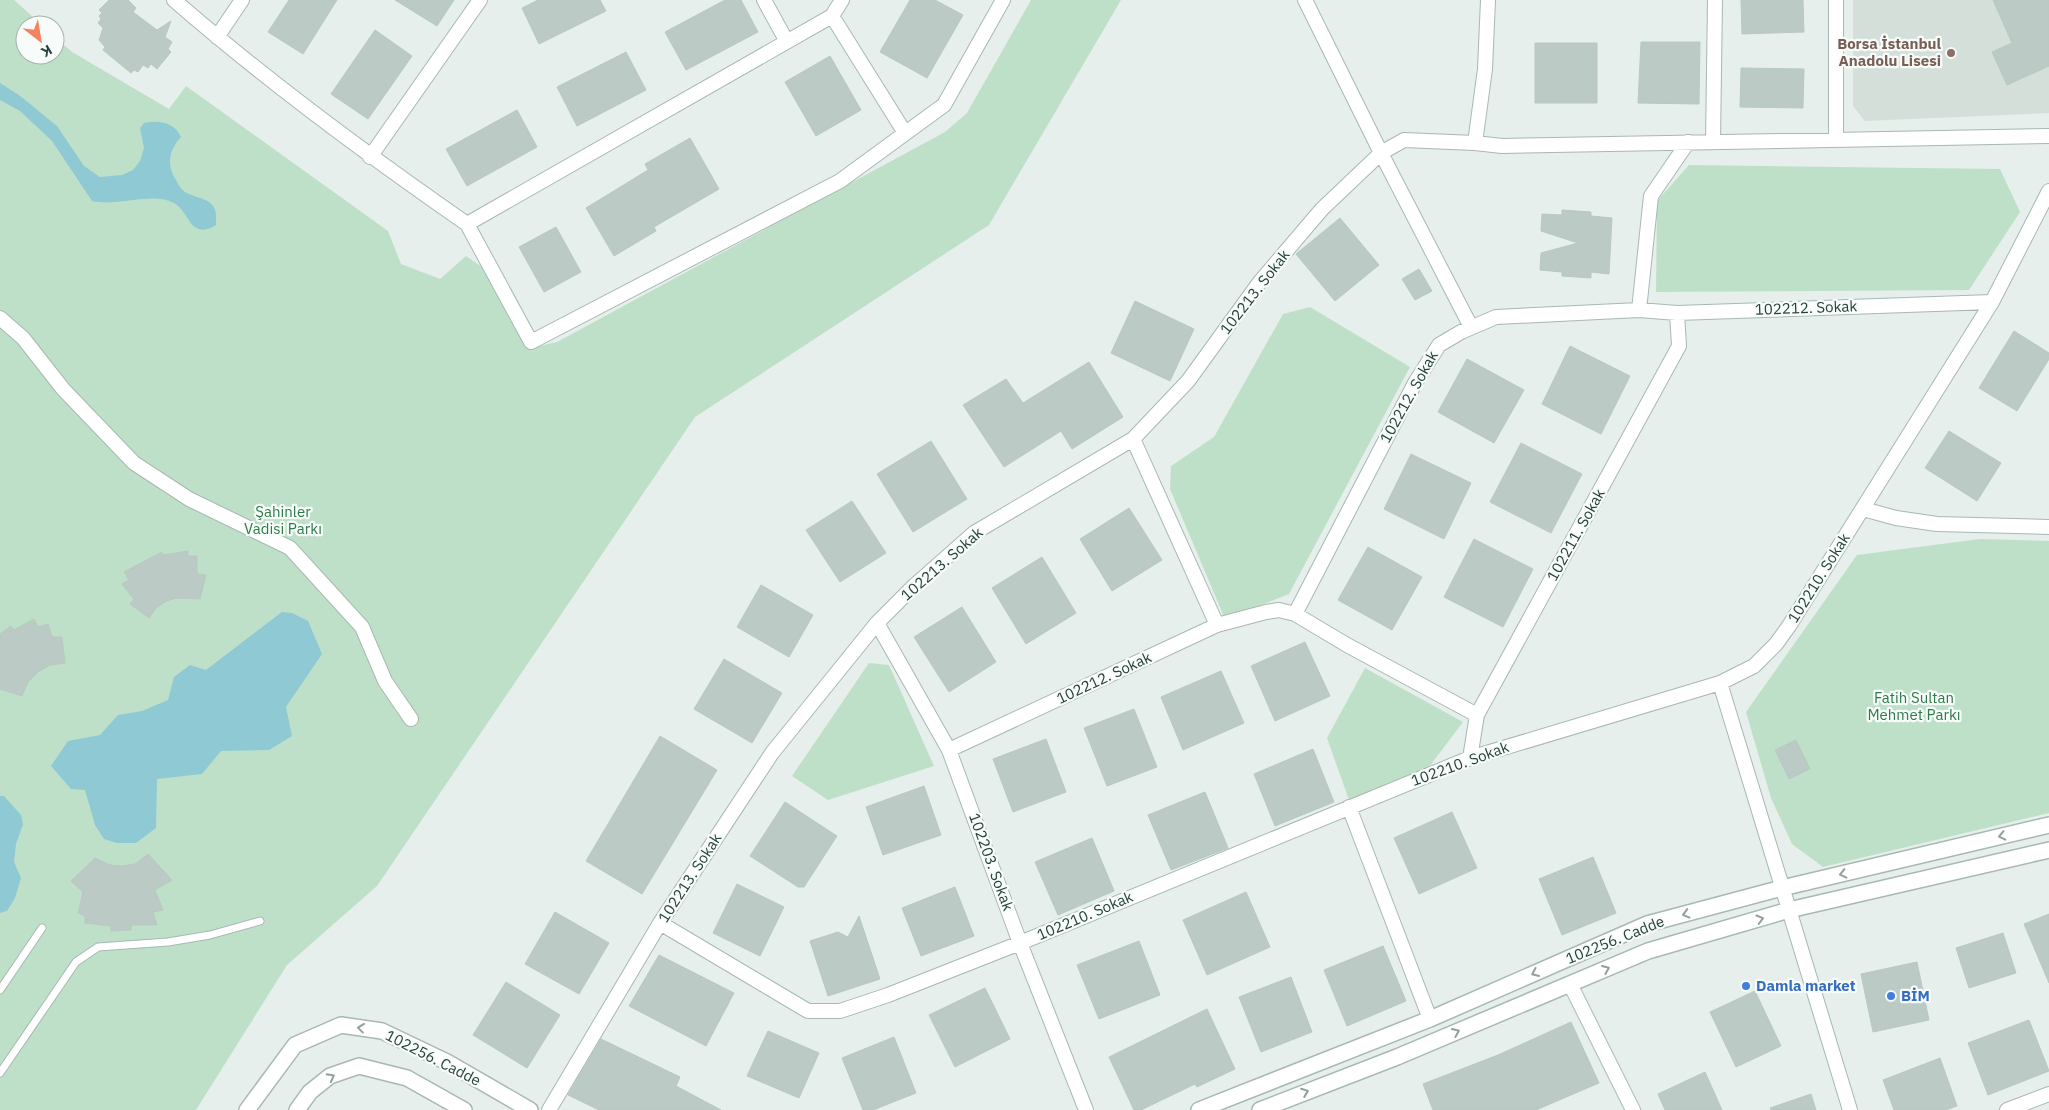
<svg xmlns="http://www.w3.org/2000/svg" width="2049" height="1110" viewBox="0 0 2049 1110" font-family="'IBM Plex Sans',sans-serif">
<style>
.built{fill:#d4dfda}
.green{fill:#bfe0c8}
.water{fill:#8ec9d4}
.building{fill:#bbcac4;stroke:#b8c9c2}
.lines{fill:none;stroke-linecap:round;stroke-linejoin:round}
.service-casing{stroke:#a8b8b2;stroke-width:9}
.minor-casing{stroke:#a8b8b2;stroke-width:16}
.tertiary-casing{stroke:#a8b8b2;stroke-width:18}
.service{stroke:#fff;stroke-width:7}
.minor{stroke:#fff;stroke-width:14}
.tertiary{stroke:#fff;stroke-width:15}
.oneway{stroke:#92a09c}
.education-dot{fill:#8d6e63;stroke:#f7fbf9;stroke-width:2}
.shop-dot{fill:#3f7fe0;stroke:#f7fbf9;stroke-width:2}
.labels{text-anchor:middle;stroke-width:4.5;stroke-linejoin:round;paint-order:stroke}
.education-label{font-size:15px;font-weight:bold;fill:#785e54;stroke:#f7fbf9;text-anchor:end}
.street-label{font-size:15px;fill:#24423a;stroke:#f7fbf9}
.park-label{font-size:15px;fill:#2d7a4b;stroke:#f7fbf9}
.shop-label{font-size:15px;font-weight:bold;fill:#366cbe;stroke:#f7fbf9;text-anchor:start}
</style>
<rect width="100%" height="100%" fill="#e6efeb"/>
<!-- built -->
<path class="built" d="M 1853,0 L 2049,0 L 2049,113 L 1865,121 L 1853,106 Z"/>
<!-- green -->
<path class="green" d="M 0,0 L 14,0 L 42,25 L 25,25 L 25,55 L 55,55 L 55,37 L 72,52 L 169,109 L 186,86 L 388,231 L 401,264 L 440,279 L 466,256 L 485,269 L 531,348 L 557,342 L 945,132 L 967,113 L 1031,0 L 1121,0 L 989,225 L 695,417 L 377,886 L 287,965 L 196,1110 L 0,1110 Z
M 1689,165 L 2000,169 L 2020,212 L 1969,290 L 1656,292 L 1657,201 Z
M 1310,307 L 1410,367 L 1289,594 L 1225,619 L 1170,489 L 1171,466 L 1214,437 L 1283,314 Z
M 1980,539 L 2049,541 L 2049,813 L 1823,867 L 1792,844 L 1771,798 L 1746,712 L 1857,555 Z
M 869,663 L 889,665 L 934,766 L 828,800 L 792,776 Z
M 1365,668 L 1463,722 L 1429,767 L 1349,800 L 1327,738 Z"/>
<!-- water -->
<path class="water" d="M 0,83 L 19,95 L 57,126 L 84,166 L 100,177 L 122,175 L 133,170 L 140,161 L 144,148 L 140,128 L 144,123 C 159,120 174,122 181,137 C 169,150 166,165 176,180 C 179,186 182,191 189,194 C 197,198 207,198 213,206 C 217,211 216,219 216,225 C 190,241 190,212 174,203 C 153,191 117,207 92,201 L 52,141 L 20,111 L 0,100 Z
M 282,612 L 292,613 L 308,621 L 322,654 L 286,707 L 292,736 L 269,750 L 221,751 L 202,774 L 157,779 L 156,828 L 136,843 L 117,843 L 104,839 L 95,825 L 85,790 L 71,789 L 51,766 L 68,741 L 100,735 L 118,715 L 142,711 L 168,700 L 174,677 L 190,665 L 206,670 Z
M 0,796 L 4,796 L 21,815 L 23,824 L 16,844 L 14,862 L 21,878 L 15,898 L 7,911 L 0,913 Z"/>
<!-- building -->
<path class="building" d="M 109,0 L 128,0 L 136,8 L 133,12 L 157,30 L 171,21 L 165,37 L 172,42 L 168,49 L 171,52 L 157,69 L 151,64 L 148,68 L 143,65 L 138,72 L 134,70 L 131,73 L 103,50 L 105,47 L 99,40 L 103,28 L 98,23 L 101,19 L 99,16 L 102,13 L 99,10 Z
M 289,0 L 337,0 L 303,54 L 268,32 Z
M 395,0 L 454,0 L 437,26 Z
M 538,0 L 600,0 L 606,11 L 539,44 L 522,8 Z
M 725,0 L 741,0 L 758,32 L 686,70 L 665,32 Z
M 910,0 L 935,0 L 963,15 L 927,78 L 880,52 Z
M 1741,0 L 1803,0 L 1804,32 L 1742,34 Z
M 1993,0 L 2049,0 L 2049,66 L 2007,85 L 1992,52 L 2012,43 Z
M 375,30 L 412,56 L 368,119 L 331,94 Z
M 1641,42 L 1700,42 L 1699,104 L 1638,103 Z
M 1535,43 L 1597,43 L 1597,103 L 1535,103 Z
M 626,52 L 646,90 L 577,126 L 557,87 Z
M 830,56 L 861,110 L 816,136 L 785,82 Z
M 1741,68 L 1804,69 L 1803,108 L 1740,107 Z
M 517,110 L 537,147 L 467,186 L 446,149 Z
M 690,138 L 719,189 L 654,227 L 656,231 L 614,256 L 586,208 L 648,170 L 645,164 Z
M 1562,210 L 1591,212 L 1591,216 L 1612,218 L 1609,274 L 1591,272 L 1591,278 L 1562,276 L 1562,272 L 1540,270 L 1541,253 L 1578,243 L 1541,231 L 1542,214 L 1562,215 Z
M 1340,218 L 1379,265 L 1335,301 L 1296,254 Z
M 556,227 L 581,272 L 544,292 L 519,247 Z
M 1419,269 L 1432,291 L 1415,300 L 1402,279 Z
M 1135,301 L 1194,329 L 1170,381 L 1111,353 Z
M 2014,331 L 2049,353 L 2049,359 L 2017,411 L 1979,388 Z
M 1570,346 L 1630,376 L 1601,434 L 1542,404 Z
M 1467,359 L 1524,390 L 1494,443 L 1438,412 Z
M 1089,362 L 1123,417 L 1072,449 L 1061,431 L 1004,467 L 963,405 L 1006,379 L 1023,403 Z
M 1949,431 L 2001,463 L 1977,501 L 1925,468 Z
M 931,441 L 967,499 L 913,532 L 877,474 Z
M 1521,443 L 1582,474 L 1551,533 L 1490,502 Z
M 1411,454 L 1471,483 L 1444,539 L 1384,509 Z
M 852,501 L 886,553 L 840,582 L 806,530 Z
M 1129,508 L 1162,560 L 1112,591 L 1080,539 Z
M 1474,539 L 1533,569 L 1503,627 L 1444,597 Z
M 1368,547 L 1422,577 L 1392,630 L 1338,600 Z
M 188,551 L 188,556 L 197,556 L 197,574 L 206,575 L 200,599 L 177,598 L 166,601 L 156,608 L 149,618 L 130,604 L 134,599 L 122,584 L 129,580 L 124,572 L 162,552 L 163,555 Z
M 1042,557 L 1076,613 L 1026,644 L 992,588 Z
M 761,585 L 813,615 L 789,657 L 737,627 Z
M 962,607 L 996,662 L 949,692 L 914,637 Z
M 34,619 L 38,627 L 48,624 L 52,637 L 62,637 L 65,663 L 50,665 L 38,672 L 28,682 L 22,696 L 0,689 L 0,634 L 11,626 L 14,630 Z
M 1305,642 L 1330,696 L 1275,721 L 1251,666 Z
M 724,659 L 782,693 L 752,743 L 694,709 Z
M 1221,671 L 1244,723 L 1183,750 L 1161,697 Z
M 1134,709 L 1157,767 L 1107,786 L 1084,728 Z
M 660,736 L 717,770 L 642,894 L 586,861 Z
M 1046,739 L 1066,792 L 1013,812 L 993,759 Z
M 1796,740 L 1810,769 L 1789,779 L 1775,750 Z
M 1313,749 L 1334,802 L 1275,826 L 1254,774 Z
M 924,786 L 941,835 L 883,855 L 866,807 Z
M 1205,792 L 1228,848 L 1171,870 L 1148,815 Z
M 785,802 L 837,836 L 804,887 L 798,887 L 750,856 Z
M 1452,812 L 1477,868 L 1419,894 L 1394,838 Z
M 1092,838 L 1114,891 L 1058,915 L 1035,862 Z
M 148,854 L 172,880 L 155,890 L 163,910 L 153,912 L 157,925 L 131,925 L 131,930 L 111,931 L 111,926 L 85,923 L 85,916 L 78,913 L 83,892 L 71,881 L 95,858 L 110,865 L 122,866 L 135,864 Z
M 1593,857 L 1616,913 L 1562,935 L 1539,879 Z
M 737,884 L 784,907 L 760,956 L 713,933 Z
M 955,887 L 974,936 L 921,956 L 902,908 Z
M 1246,892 L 1270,947 L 1207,975 L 1183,920 Z
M 555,912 L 609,943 L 579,994 L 525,964 Z
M 2049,914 L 2049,983 L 2024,924 Z
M 859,916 L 880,979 L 828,996 L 810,941 L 838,932 L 848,937 Z
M 2003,933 L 2016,973 L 1969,988 L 1956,948 Z
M 1139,941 L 1160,995 L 1099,1019 L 1077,965 Z
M 1383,946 L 1406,1001 L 1347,1026 L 1324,970 Z
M 659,955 L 734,993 L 706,1046 L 629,1006 Z
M 1917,962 L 1929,1020 L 1873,1032 L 1861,974 Z
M 1291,977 L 1312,1032 L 1261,1052 L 1239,997 Z
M 506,982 L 560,1015 L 527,1068 L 473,1035 Z
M 985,988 L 1010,1039 L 955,1067 L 929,1015 Z
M 1755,991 L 1781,1046 L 1736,1067 L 1710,1012 Z
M 1207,1009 L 1235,1069 L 1197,1087 L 1195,1084 L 1141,1110 L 1134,1110 L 1109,1057 Z
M 2029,1020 L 2049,1071 L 1988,1095 L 1968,1043 Z
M 1571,1022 L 1599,1083 L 1536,1110 L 1433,1110 L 1423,1084 L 1498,1055 Z
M 768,1031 L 819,1053 L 799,1098 L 747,1076 Z
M 894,1037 L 916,1093 L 873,1110 L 863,1110 L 842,1058 Z
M 601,1039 L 680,1077 L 676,1086 L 721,1110 L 599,1110 L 568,1095 Z
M 1940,1058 L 1957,1106 L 1946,1110 L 1894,1110 L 1883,1080 Z
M 1705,1072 L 1722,1110 L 1665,1110 L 1658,1094 Z
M 1811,1094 L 1816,1110 L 1771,1110 L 1770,1108 Z"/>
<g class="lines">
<defs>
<path id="service" d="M 0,990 L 42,928
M 0,1073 L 76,962 L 98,947 L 168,942 L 210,935 L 260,921"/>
<path id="minor" d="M 174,0 C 267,81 366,154 467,224 L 832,16 L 842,0
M 764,0 L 786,40
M 1305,0 L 1381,153 L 1471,327
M 1836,0 L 1836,139
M 832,16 L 905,133
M 217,37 L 242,0
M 1713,142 L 1715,0
M 1475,143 L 1485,69 L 1488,0
M 370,157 L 480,0
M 467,224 L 531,342 L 840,181 L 944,105 L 1003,0
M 1639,310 L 1651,196 L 1688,142
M 0,318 L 23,338 L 63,389 L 134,463 L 189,499 L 290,548 L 362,627 L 385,681 L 411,719
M 1133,439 L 1217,625
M 1863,509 L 1896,518 L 1937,524 L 2049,527
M 1295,614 L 1347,645 L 1477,715
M 877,623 L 949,750 L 1020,943 L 1086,1110
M 1720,683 L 1850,1110
M 949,750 L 1217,625 L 1266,612 L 1279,610 L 1295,614 L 1415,383 L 1439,345 L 1461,332 L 1496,317 L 1639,310 L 1677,313 L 1992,302
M 1470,758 L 1477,715 L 1679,346 L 1677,313
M 1349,807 L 1430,1019
M 660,923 L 808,1011 L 840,1011 L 888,995 L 1020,943 L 1470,758 L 1720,683 L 1754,666 L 1776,644 L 1789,626 L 1992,302 L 2049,191
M 1570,984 L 1633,1110
M 549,1110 L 660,923 L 772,753 L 877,623 L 914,586 L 974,533 L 1133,439 L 1188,381 L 1259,283 L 1322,209 L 1381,153 L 1404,140 L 1475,143 L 1502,146 L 2049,136
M 2007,1110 L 2049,1094"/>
<path id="tertiary" d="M 247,1110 L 295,1045 L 341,1025 L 382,1031 L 447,1062 L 530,1110
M 297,1110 L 310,1092 L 330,1076 L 359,1066 L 407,1078 L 464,1110
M 1199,1110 L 1430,1019 L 1647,924 L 1782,888 L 2049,825
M 1260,1110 L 1397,1057 L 1648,951 L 1789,910 L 2049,850"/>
</defs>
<!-- service casing -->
<use href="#service" class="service-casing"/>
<!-- minor casing -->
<use href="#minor" class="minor-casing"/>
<!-- tertiary casing -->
<use href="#tertiary" class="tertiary-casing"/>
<!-- service -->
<use href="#service" class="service"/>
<!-- minor -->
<use href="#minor" class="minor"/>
<!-- tertiary -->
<use href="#tertiary" class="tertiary"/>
</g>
<!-- one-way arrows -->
<defs><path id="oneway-chevron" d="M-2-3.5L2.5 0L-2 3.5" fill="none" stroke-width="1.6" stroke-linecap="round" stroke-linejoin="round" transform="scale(1.25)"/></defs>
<g class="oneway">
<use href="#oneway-chevron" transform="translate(2002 836) rotate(167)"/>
<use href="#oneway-chevron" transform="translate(1843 874) rotate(167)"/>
<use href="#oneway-chevron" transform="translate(1686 914) rotate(165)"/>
<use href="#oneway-chevron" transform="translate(1760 919) rotate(-16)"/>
<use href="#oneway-chevron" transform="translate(1606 969) rotate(-23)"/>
<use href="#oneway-chevron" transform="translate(1535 973) rotate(156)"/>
<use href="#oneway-chevron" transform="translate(361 1028) rotate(-173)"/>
<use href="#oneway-chevron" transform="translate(1456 1032) rotate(-23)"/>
<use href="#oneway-chevron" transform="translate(331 1077) rotate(-28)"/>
<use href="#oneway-chevron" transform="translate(1305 1092) rotate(-21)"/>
</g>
<!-- markers -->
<circle class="education-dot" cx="1951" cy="53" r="5"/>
<g class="shop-dot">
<circle cx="1746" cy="986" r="5"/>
<circle cx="1891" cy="996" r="5"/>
</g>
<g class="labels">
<!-- education labels -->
<g class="education-label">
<text x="1941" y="49">Borsa İstanbul<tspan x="1941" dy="17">Anadolu Lisesi</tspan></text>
</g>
<!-- street labels -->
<g class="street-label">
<text transform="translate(1255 292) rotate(-52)" y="5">102213. Sokak</text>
<text transform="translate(1806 308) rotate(-2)" y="5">102212. Sokak</text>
<text transform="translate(1409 397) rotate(-61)" y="5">102212. Sokak</text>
<text transform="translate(1576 535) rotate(-61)" y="5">102211. Sokak</text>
<text transform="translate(942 564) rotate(-41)" y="5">102213. Sokak</text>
<text transform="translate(1819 578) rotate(-58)" y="5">102210. Sokak</text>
<text transform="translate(1104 678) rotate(-25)" y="5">102212. Sokak</text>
<text transform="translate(1460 764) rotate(-20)" y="5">102210. Sokak</text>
<text transform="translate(991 862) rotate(70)" y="5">102203. Sokak</text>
<text transform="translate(690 878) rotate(-57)" y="5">102213. Sokak</text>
<text transform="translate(1085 916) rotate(-23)" y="5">102210. Sokak</text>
<text transform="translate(1615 940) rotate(-22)" y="5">102256. Cadde</text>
<text transform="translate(433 1058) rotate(27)" y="5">102256. Cadde</text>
</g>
<!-- park labels -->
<g class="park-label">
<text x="283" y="517">Şahinler<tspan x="283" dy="17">Vadisi Parkı</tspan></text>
<text x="1914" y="703">Fatih Sultan<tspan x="1914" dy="17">Mehmet Parkı</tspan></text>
</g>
<!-- shop labels -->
<g class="shop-label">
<text x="1756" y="991">Damla market</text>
<text x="1901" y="1001">BİM</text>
</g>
</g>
<!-- north arrow -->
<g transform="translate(40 40) rotate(149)"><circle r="24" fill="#f7fbf9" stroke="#a3b1ad"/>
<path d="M0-4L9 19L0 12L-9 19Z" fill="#f4845f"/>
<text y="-8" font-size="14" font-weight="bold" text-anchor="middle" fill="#24423a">K</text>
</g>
</svg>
